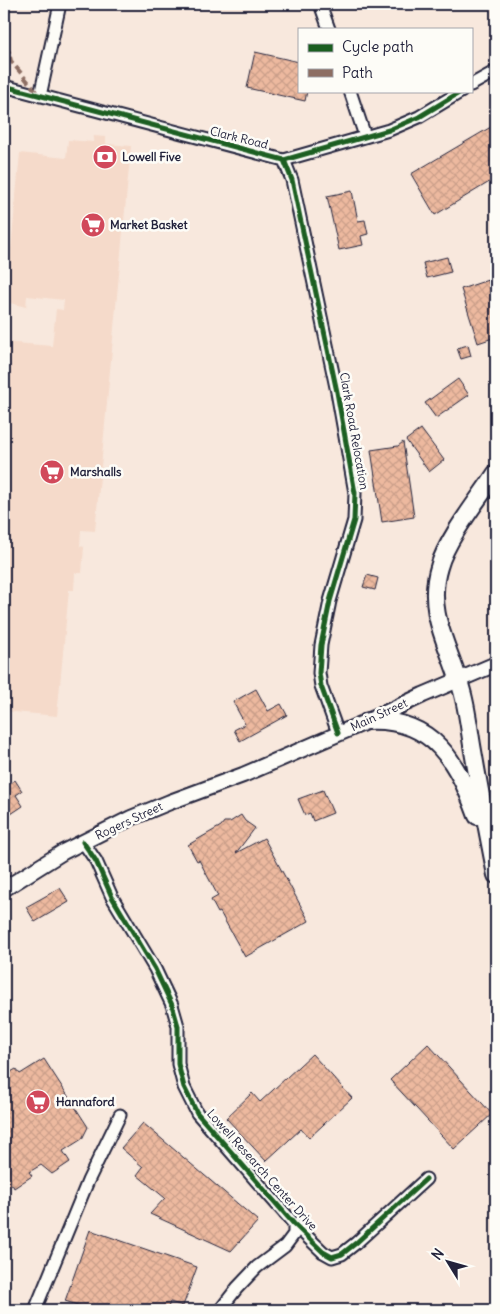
<svg xmlns="http://www.w3.org/2000/svg" width="500" height="1314" viewBox="0 0 500 1314" font-family="Delius,sans-serif">
<style>
.built{fill:#f5daca}
.building{fill:url(#building-cross-hatch);stroke:#22223b}
.lines{fill:none;stroke-linecap:round;stroke-linejoin:round}
.minor-casing{stroke:#22223b;stroke-width:15}
.major-casing{stroke:#22223b;stroke-width:18}
.highway-casing{stroke:#22223b;stroke-width:20}
.minor{stroke:#fdfcf7;stroke-width:11}
.major{stroke:#fdfcf7;stroke-width:14}
.highway{stroke:#fdfcf7;stroke-width:16}
.quiet{stroke:#8d6e63;stroke-width:4;stroke-dasharray:8 4;stroke-linecap:butt}
.cycleway-casing{stroke:#fdfcf7;stroke-width:8}
.cycleway{stroke:#1b5e20;stroke-width:5}
.labels{text-anchor:middle;stroke-width:5;stroke-linejoin:round;paint-order:stroke}
.street-label{font-size:12px;fill:#22223b;stroke:#fdfcf7}
.poi-label{font-size:12px;font-weight:bold;fill:#22223b;stroke:#fdfcf7;text-anchor:start}
</style>
<defs>
<pattern id="building-cross-hatch" width="8" height="8" patternUnits="userSpaceOnUse" patternTransform="scale(1.25)"><rect width="8" height="8" fill="#edb99f"/><path d="M0 0l8 8M0 8l8-8" fill="none" stroke="#cb9f8a"/></pattern>
</defs>
<rect width="100%" height="100%" fill="#f8e8dd"/>
<filter id="ink" filterUnits="userSpaceOnUse"><feTurbulence type="fractalNoise" baseFrequency=".02" numOctaves="2"/><feDisplacementMap in="SourceGraphic" scale="10" xChannelSelector="R" yChannelSelector="G"/><feConvolveMatrix kernelMatrix="1 2 1 2 8 2 1 2 1" color-interpolation-filters="sRGB"/></filter>
<g filter="url(#ink)">
<!-- built -->
<path class="built" d="M 94,136 L 106,137 L 106,144 L 131,146 L 95,531 L 81,530 L 80,546 L 84,547 L 82,573 L 75,573 L 74,590 L 69,590 L 57,716 L 4,711 L 4,452 L 6,428 L 4,428 L 4,342 L 52,346 L 56,309 L 63,310 L 64,300 L 27,296 L 26,307 L 6,302 L 20,153 L 66,158 L 68,140 L 93,142 Z"/>
<!-- building -->
<path class="building" d="M 255,52 L 299,62 L 299,91 L 307,91 L 305,101 L 247,88 Z
M 496,124 L 496,178 L 435,215 L 411,174 Z
M 352,191 L 358,221 L 365,220 L 368,234 L 361,236 L 363,245 L 339,250 L 327,196 Z
M 447,257 L 451,272 L 427,278 L 423,263 Z
M 488,280 L 496,307 L 496,337 L 478,343 L 461,289 Z
M 468,345 L 471,356 L 461,359 L 457,348 Z
M 458,379 L 469,395 L 436,418 L 425,403 Z
M 421,429 L 444,460 L 429,472 L 406,440 Z
M 403,442 L 414,517 L 382,522 L 371,450 L 398,446 Z
M 367,575 L 378,578 L 375,590 L 363,587 Z
M 256,689 L 268,711 L 281,704 L 287,715 L 240,741 L 234,730 L 245,724 L 233,702 Z
M 15,780 L 22,791 L 16,795 L 23,806 L 11,814 L 8,810 L 4,813 L 4,787 Z
M 323,790 L 333,813 L 313,821 L 310,813 L 305,815 L 298,799 Z
M 241,815 L 245,821 L 255,828 L 236,853 L 264,838 L 309,921 L 245,957 L 220,912 L 218,913 L 211,900 L 218,896 L 199,860 L 197,861 L 188,845 L 221,826 L 224,822 L 230,822 Z
M 60,888 L 69,902 L 35,922 L 26,907 Z
M 428,1044 L 492,1114 L 454,1149 L 390,1080 Z
M 312,1054 L 352,1098 L 309,1138 L 301,1129 L 266,1161 L 226,1118 L 252,1093 L 260,1102 Z
M 44,1059 L 88,1127 L 82,1139 L 63,1151 L 70,1162 L 52,1174 L 41,1165 L 29,1172 L 32,1176 L 14,1188 L 12,1184 L 4,1189 L 4,1076 L 16,1069 L 20,1074 Z
M 143,1123 L 258,1221 L 231,1251 L 150,1214 L 165,1198 L 137,1175 L 143,1167 L 121,1148 Z
M 90,1230 L 197,1267 L 183,1306 L 170,1302 L 167,1310 L 93,1310 L 65,1301 Z"/>
<g class="lines">
<defs>
<path id="minor" d="M 320,4 L 329,29
M 471,85 L 496,71
M 4,86 L 284,160 L 389,130 L 419,117 L 462,91
M 350,91 L 365,136
M 40,96 L 60,4
M 284,160 L 292,180 L 337,392 L 355,493 L 354,520 L 330,601 L 321,645 L 319,673 L 321,686 L 338,733
M 83,842 L 96,861 L 112,897 L 155,969 L 172,1005 L 178,1026 L 178,1064 L 184,1087 L 197,1113 L 294,1224 L 323,1252 L 332,1257 L 342,1254 L 356,1243 L 426,1179
M 35,1310 L 88,1181 L 120,1115
M 220,1310 L 237,1288 L 257,1267 L 285,1246 L 294,1234 L 294,1224"/>
<path id="major" d="M 4,889 L 63,852 L 131,818 L 170,802 L 243,775 L 368,721 L 423,695 L 496,664"/>
<path id="highway" d="M 496,473 C 479,499 447,538 439,567 C 424,616 454,653 464,699 C 468,716 470,734 473,751 C 480,792 488,834 496,875
M 368,721 C 434,718 457,762 477,816"/>
</defs>
<!-- minor casing -->
<use href="#minor" class="minor-casing"/>
<!-- major casing -->
<use href="#major" class="major-casing"/>
<!-- highway casing -->
<use href="#highway" class="highway-casing"/>
<!-- minor -->
<use href="#minor" class="minor"/>
<!-- major -->
<use href="#major" class="major"/>
<!-- highway -->
<use href="#highway" class="highway"/>
<!-- quiet -->
<path class="quiet" d="M 4,47 L 9,52 L 11,61 L 39,95"/>
<defs>
<path id="cycleway" d="M 4,86 L 284,160 L 389,130 L 419,117 L 462,91
M 284,160 L 292,180 L 337,392 L 355,493 L 354,520 L 330,601 L 321,645 L 319,673 L 321,686 L 338,733
M 83,842 L 96,861 L 112,897 L 155,969 L 172,1005 L 178,1026 L 178,1064 L 184,1087 L 197,1113 L 294,1224 L 323,1252 L 332,1257 L 342,1254 L 356,1243 L 426,1179"/>
</defs>
<!-- cycleway casing -->
<use href="#cycleway" class="cycleway-casing"/>
<!-- cycleway -->
<use href="#cycleway" class="cycleway"/>
</g>
</g>
<!-- icons -->
<defs>
<symbol id="bank-disc" viewBox="-11 -11 22 22"><circle r="9.5" fill="#d1495b" stroke="#fdfcf7"/><path d="M-6-4H6V4H-6ZM0-2.3a2.3 2.3 0 1 0 0 4.6a2.3 2.3 0 1 0 0-4.6Z" fill="#fff"/></symbol>
<symbol id="supermarket-disc" viewBox="-11 -11 22 22"><circle r="9.5" fill="#d1495b" stroke="#fdfcf7"/><path d="M-6-5.5h2.5l.6 2H6L4.5 2H-2.5L-4.4-4H-6ZM-1.5 3.2a1.3 1.3 0 1 0 .1 0ZM3 3.2a1.3 1.3 0 1 0 .1 0Z" fill="#fff"/></symbol>
</defs>
<g fill-rule="evenodd">
<use href="#bank-disc" x="91" y="143" width="28" height="28"/>
<use href="#supermarket-disc" x="79" y="211" width="28" height="28"/>
<use href="#supermarket-disc" x="38" y="458" width="28" height="28"/>
<use href="#supermarket-disc" x="24" y="1088" width="28" height="28"/>
</g>
<g class="labels">
<!-- street labels -->
<g class="street-label">
<text transform="translate(239 138) rotate(14)" y="4">Clark Road</text>
<text transform="translate(354 431) rotate(80)" y="4">Clark Road Relocation</text>
<text transform="translate(379 715) rotate(-25)" y="4">Main Street</text>
<text transform="translate(129 821) rotate(-25)" y="4">Rogers Street</text>
<text transform="translate(262 1170) rotate(48)" y="4">Lowell Research Center Drive</text>
</g>
<!-- poi labels -->
<g class="poi-label">
<text x="122" y="161">Lowell Five</text>
<text x="110" y="229">Market Basket</text>
<text x="70" y="476">Marshalls</text>
<text x="56" y="1106">Hannaford</text>
</g>
</g>
<!-- margin -->
<rect width="500" height="1314" fill="none" stroke="#fdfcf7" stroke-width="20"/>
<rect x="10" y="10" width="480" height="1294" fill="none" stroke="#22223b" stroke-width="2" filter="url(#ink)"/>
<!-- legend -->
<rect x="298" y="28" width="175" height="65" fill="#fdfcf7" stroke="#a5a5ac"/>
<rect x="308" y="44" width="25" height="8" fill="#1b5e20" stroke="#a5a5ac"/>
<text x="342" y="52" font-size="15" fill="#22223b">Cycle path</text>
<rect x="308" y="69" width="25" height="8" fill="#8d6e63" stroke="#a5a5ac"/>
<text x="342" y="78" font-size="15" fill="#22223b">Path</text>
<!-- north arrow -->
<g transform="translate(448 1262) rotate(307)" stroke="#fdfcf7" stroke-width="4" paint-order="stroke">
<path d="M0-4L9 19L0 12L-9 19Z" fill="#22223b"/>
<text y="-8" font-size="14" font-weight="bold" text-anchor="middle" fill="#22223b">N</text>
</g>
</svg>
